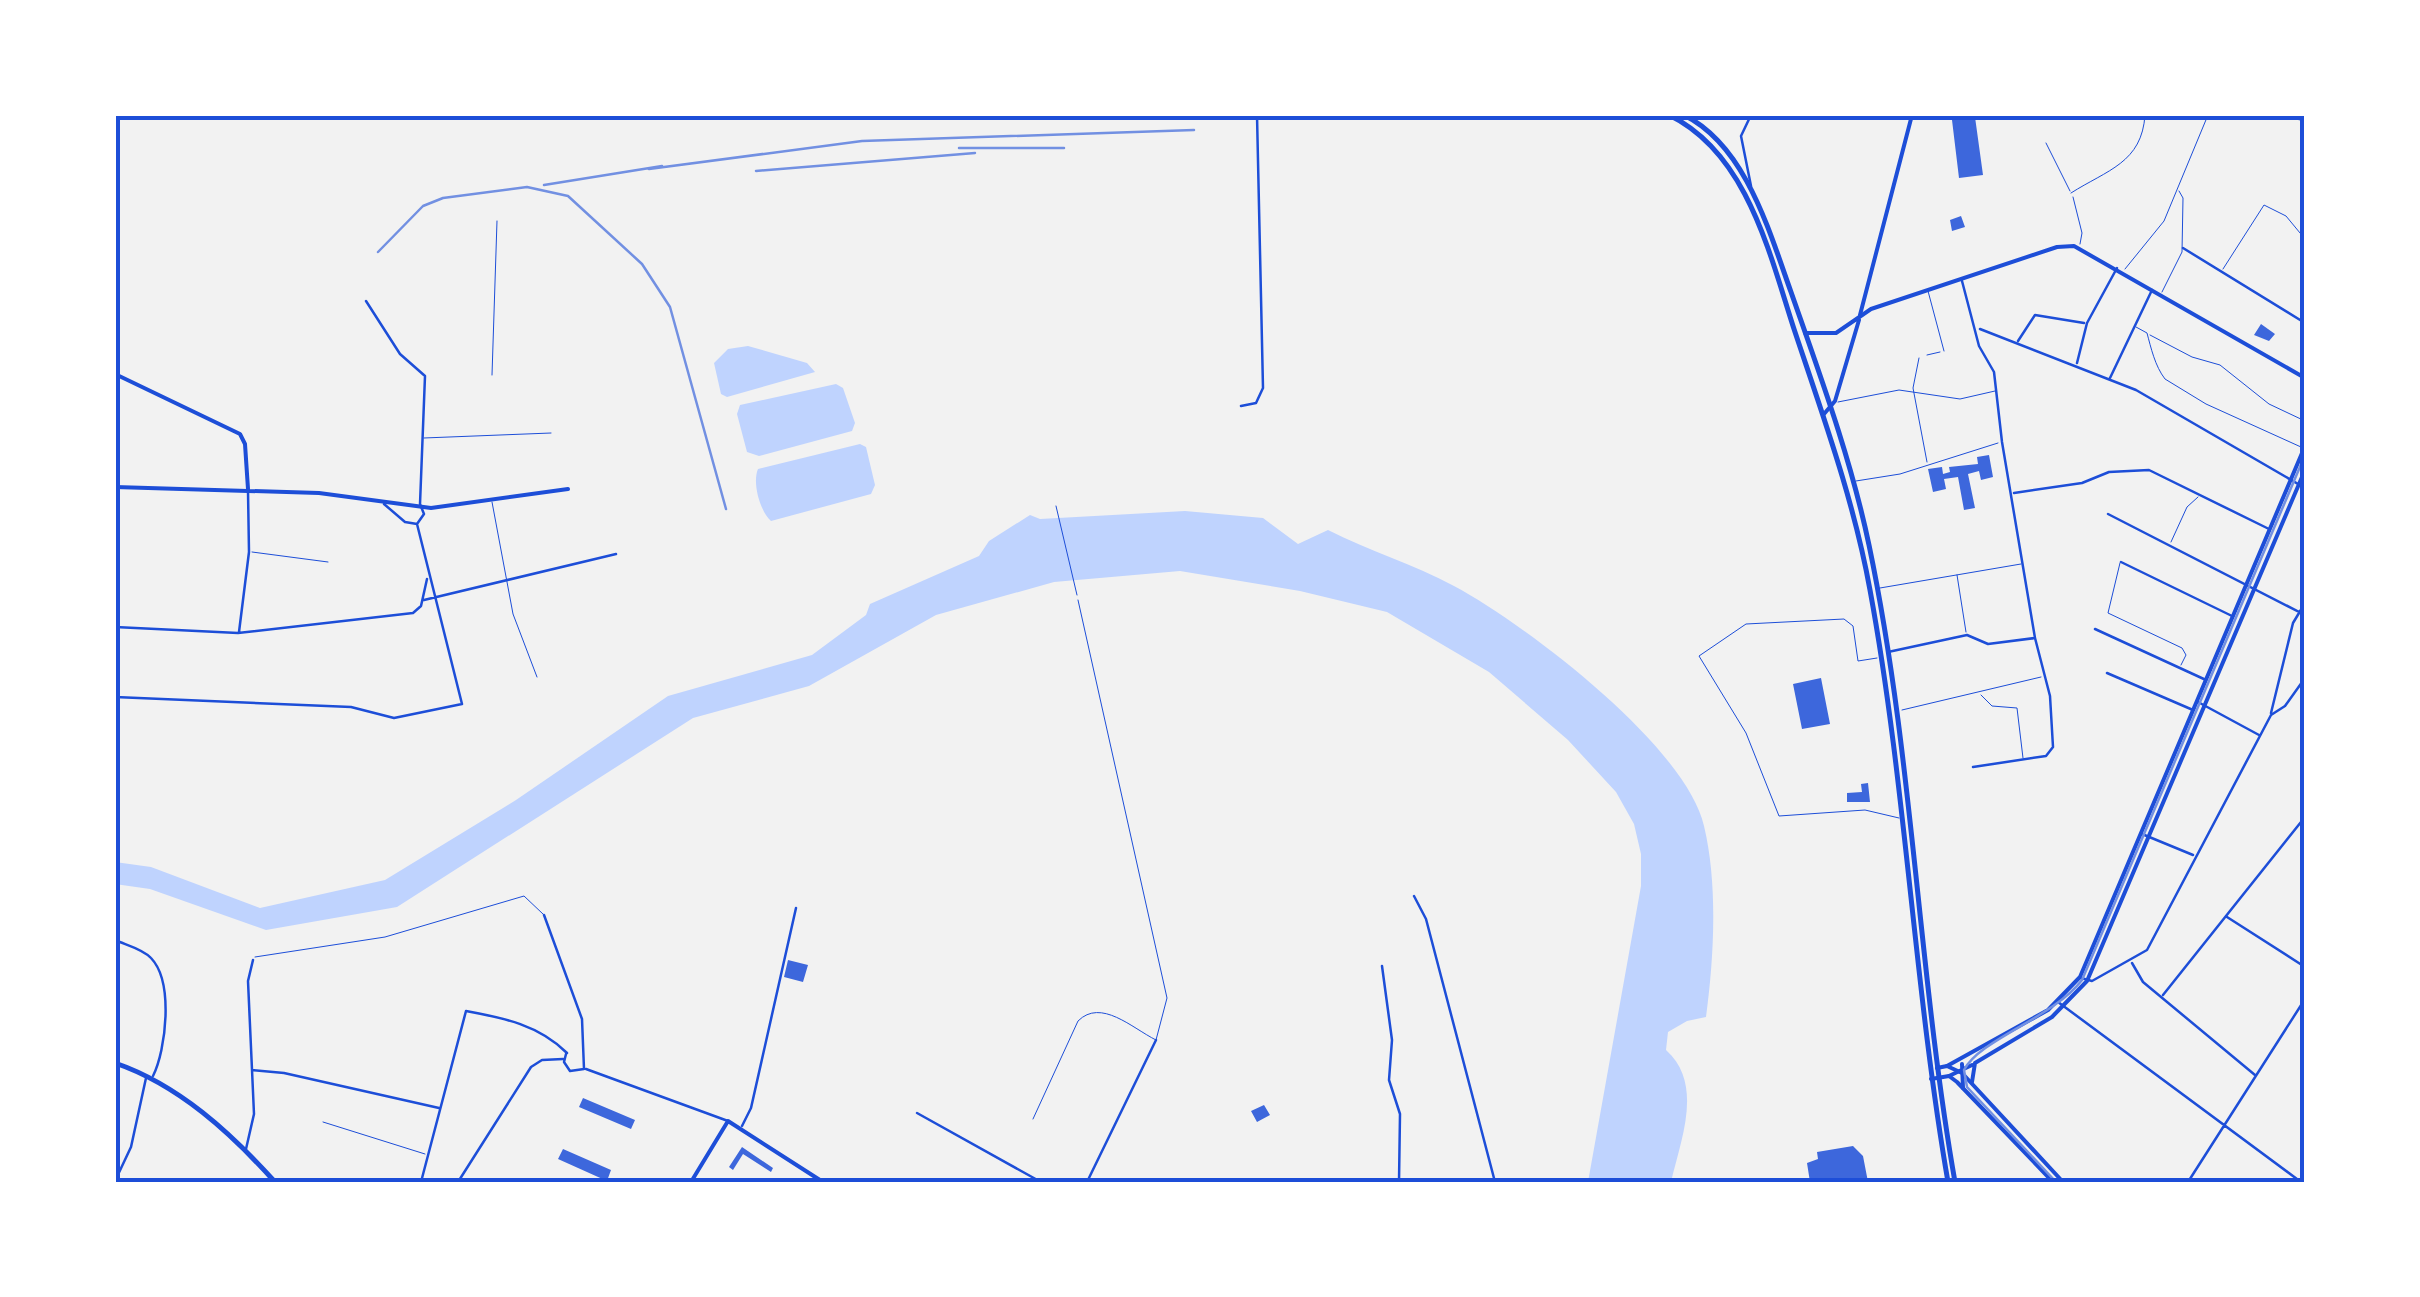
<svg xmlns="http://www.w3.org/2000/svg" width="2420" height="1297" viewBox="0 0 2420 1297" font-family="'Fira Sans Condensed',sans-serif">
<style>
.water{fill:#bfd3fe}
.building{fill:#3d67dc}
.lines{fill:none;stroke-linecap:round;stroke-linejoin:round}
.path{stroke:#1d4ed8;stroke-width:1}
.service{stroke:#1d4ed8;stroke-width:1}
.minor{stroke:#1d4ed8;stroke-width:2.5}
.tertiary{stroke:#1d4ed8;stroke-width:4}
.secondary{stroke:#1d4ed8;stroke-width:4}
.primary{stroke:#1d4ed8;stroke-width:5}
.tram{stroke:#7290e2;stroke-width:2.5}
.rail{stroke:#7290e2;stroke-width:2.5}
.neatline{fill:none;stroke:#1d4ed8;stroke-width:4}
</style>
<rect width="100%" height="100%" fill="#f2f2f2"/>
<!-- water -->
<path class="water" d="M 748,346 L 807,363 L 815,372 L 727,397 L 721,394 L 714,363 L 728,349 Z
M 836,384 L 843,388 L 855,423 L 852,431 L 759,456 L 747,452 L 737,414 L 740,405 Z
M 860,444 L 866,447 L 875,485 L 871,494 L 771,521 C 760,511 752,483 758,469 Z
M 1185,511 L 1263,518 L 1298,544 L 1328,530 C 1369,551 1414,564 1454,586 C 1525,624 1686,746 1704,826 C 1718,884 1714,958 1706,1017 L 1687,1021 L 1668,1032 L 1666,1050 C 1704,1084 1681,1139 1671,1182 L 1588,1182 L 1641,886 L 1641,854 L 1634,824 L 1616,792 L 1568,740 L 1489,672 L 1387,612 L 1300,591 L 1180,571 L 1054,582 L 936,615 L 809,686 L 693,718 L 397,907 L 266,930 L 150,889 L 115,884 L 115,862 L 151,867 L 260,908 L 385,880 L 516,800 L 668,696 L 812,655 L 866,615 L 870,604 L 979,556 L 989,541 L 1030,515 L 1040,519 Z"/>
<!-- building -->
<path class="building" d="M 1975,117 L 1983,175 L 1959,178 L 1952,120 Z
M 1961,216 L 1965,227 L 1952,231 L 1950,220 Z
M 2261,324 L 2275,334 L 2269,341 L 2254,335 Z
M 1989,455 L 1993,477 L 1981,480 L 1979,471 L 1968,474 L 1975,508 L 1964,510 L 1958,477 L 1944,479 L 1946,489 L 1933,492 L 1928,469 L 1942,467 L 1943,474 L 1950,472 L 1949,467 L 1978,464 L 1977,457 Z
M 1821,678 L 1830,724 L 1802,729 L 1793,684 Z
M 1868,783 L 1870,802 L 1847,802 L 1847,793 L 1862,792 L 1861,784 Z
M 788,960 L 808,965 L 803,982 L 784,977 Z
M 583,1098 L 635,1120 L 631,1129 L 579,1107 Z
M 1264,1105 L 1270,1115 L 1257,1122 L 1251,1111 Z
M 1853,1146 L 1863,1156 L 1868,1182 L 1810,1182 L 1807,1163 L 1818,1159 L 1817,1152 Z
M 742,1147 L 773,1168 L 771,1172 L 743,1154 L 733,1170 L 729,1167 Z
M 563,1149 L 611,1170 L 607,1181 L 558,1159 Z"/>
<g class="lines">
<!-- path -->
<path class="path" d="M 2277,115 L 2305,121
M 1927,355 L 1940,352
M 1056,506 L 1077,595"/>
<!-- service -->
<path class="service" d="M 2046,143 L 2070,191
M 2071,193 C 2107,170 2142,163 2145,115
M 2073,197 L 2082,233 L 2080,244
M 2125,269 L 2164,221 L 2208,115
M 2223,269 L 2264,205 L 2286,216 L 2305,239
M 1928,291 L 1944,351
M 2162,292 L 2182,252 L 2183,198 L 2179,191
M 2136,327 L 2147,333 C 2151,348 2155,366 2165,379 L 2206,404 L 2301,447
M 2150,335 L 2192,357 L 2220,365 L 2269,404 L 2305,421
M 1919,358 L 1913,388 L 1927,462
M 492,375 L 497,221
M 1838,402 L 1899,390 L 1960,399 L 1995,391
M 424,438 L 551,433
M 1856,481 L 1900,474 L 1998,443
M 492,502 L 513,614 L 537,677
M 2171,542 L 2187,507 L 2198,497
M 252,552 L 328,562
M 2120,563 L 2108,613 L 2182,648 L 2186,655 L 2181,665
M 1957,575 L 1966,632
M 1880,588 L 2021,564
M 1877,658 L 1858,661 L 1853,626 L 1844,619 L 1746,624 L 1699,656 L 1746,733 L 1779,816 L 1865,810 L 1899,818
M 1981,695 L 1992,706 L 2017,708 L 2023,758
M 1902,710 L 2041,677
M 255,957 L 385,937 L 524,896 L 543,914
M 1033,1119 L 1078,1021 C 1101,998 1132,1028 1156,1040 L 1167,998 L 1078,600
M 323,1122 L 425,1154"/>
<!-- minor -->
<path class="minor" d="M 1751,186 L 1741,136 L 1751,115
M 2183,248 L 2305,323
M 1962,281 L 1979,346 L 1994,372 L 2002,442 L 2035,638 L 2050,696 L 2053,747 L 2046,756 L 1973,767
M 366,301 L 400,354 L 425,376 L 420,504 L 424,514 L 417,524 L 405,522 L 384,504
M 1980,329 L 2136,390 L 2305,488
M 2018,341 L 2035,315 L 2084,323
M 2077,363 L 2087,323 L 2117,268
M 2110,378 L 2152,290
M 1241,406 L 1256,403 L 1263,388 L 1257,115
M 2014,493 L 2082,483 L 2109,472 L 2149,470 L 2269,529
M 2108,514 L 2305,615
M 2121,562 L 2232,616
M 424,600 L 616,554
M 115,627 L 238,633 L 413,613 L 421,606 L 427,579
M 2095,629 L 2206,680
M 239,632 L 249,552 L 248,491
M 1888,652 L 1967,635 L 1988,644 L 2035,638
M 2107,673 L 2193,710
M 115,697 L 351,707 L 394,718 L 462,704 L 417,524
M 2198,702 L 2259,735
M 2271,713 L 2293,623 L 2305,603
M 2142,834 L 2193,855
M 1414,896 L 1426,919 L 1495,1182
M 544,915 L 582,1019 L 584,1069 L 570,1071 L 564,1062 L 566,1054
M 2227,917 L 2305,967
M 115,940 C 126,945 143,949 151,958 C 174,982 166,1050 153,1076
M 2132,963 L 2143,982 L 2255,1075
M 1382,966 L 1392,1040 L 1389,1080 L 1400,1114 L 1399,1182
M 2081,978 L 2092,981 L 2147,950 L 2271,715 L 2285,706 L 2305,678
M 2163,995 L 2305,817
M 2058,1002 L 2301,1182
M 586,1069 L 728,1121
M 252,1070 L 284,1073 L 439,1108
M 917,1113 L 1041,1182
M 742,1126 L 751,1108 L 796,908
M 246,1149 L 254,1114 L 248,981 L 253,960
M 115,1181 L 131,1147 L 146,1078
M 421,1182 L 466,1011 C 504,1018 539,1025 567,1053
M 458,1182 L 531,1067 L 542,1060 L 563,1059
M 1087,1182 L 1156,1040
M 2188,1182 L 2305,999"/>
<!-- tertiary -->
<path class="tertiary" d="M 1860,315 L 1912,115
M 115,374 L 240,434 L 245,444 L 248,489
M 115,487 L 319,493 L 431,508 L 568,489
M 1962,1064 L 1963,1088
M 1947,1066 L 2048,1010 L 2080,977 L 2305,446
M 1949,1076 L 1972,1065
M 1972,1082 L 1975,1063 L 2052,1017 L 2087,981 L 2305,470
M 691,1182 L 728,1121 L 823,1182"/>
<!-- secondary -->
<path class="secondary" d="M 1805,333 L 1836,333 L 1871,309 L 2057,247 L 2074,246 L 2305,378
M 1824,414 L 1835,401 L 1859,320
M 1937,1068 L 1947,1066 L 1962,1073 L 2063,1182
M 1931,1079 L 1949,1076 L 1957,1082 L 2053,1182"/>
<!-- primary -->
<path class="primary" d="M 1669,115 C 1747,153 1769,252 1794,329 C 1823,416 1854,501 1870,590 C 1906,786 1914,986 1948,1182
M 1684,115 C 1746,146 1769,231 1791,292 C 1820,375 1851,459 1869,545 C 1913,755 1918,971 1955,1182
M 115,1063 C 179,1085 231,1133 275,1182"/>
<!-- tram -->
<path class="tram" d="M 2056,1182 L 1967,1087 L 1964,1070 C 1980,1039 2053,1018 2082,980 L 2305,455"/>
<!-- rail -->
<path class="rail" d="M 959,148 L 1064,148
M 649,169 L 862,141 L 1194,130
M 756,171 L 975,153
M 544,185 L 662,166
M 378,252 L 423,206 L 443,198 L 527,187 L 568,196 L 642,264 L 670,307 L 726,509"/>
</g>
<!-- border -->
<rect width="2420" height="1297" fill="none" stroke="#ffffff" stroke-width="235"/>
<rect x="118" y="118" width="2184" height="1062" class="neatline"/>
</svg>
